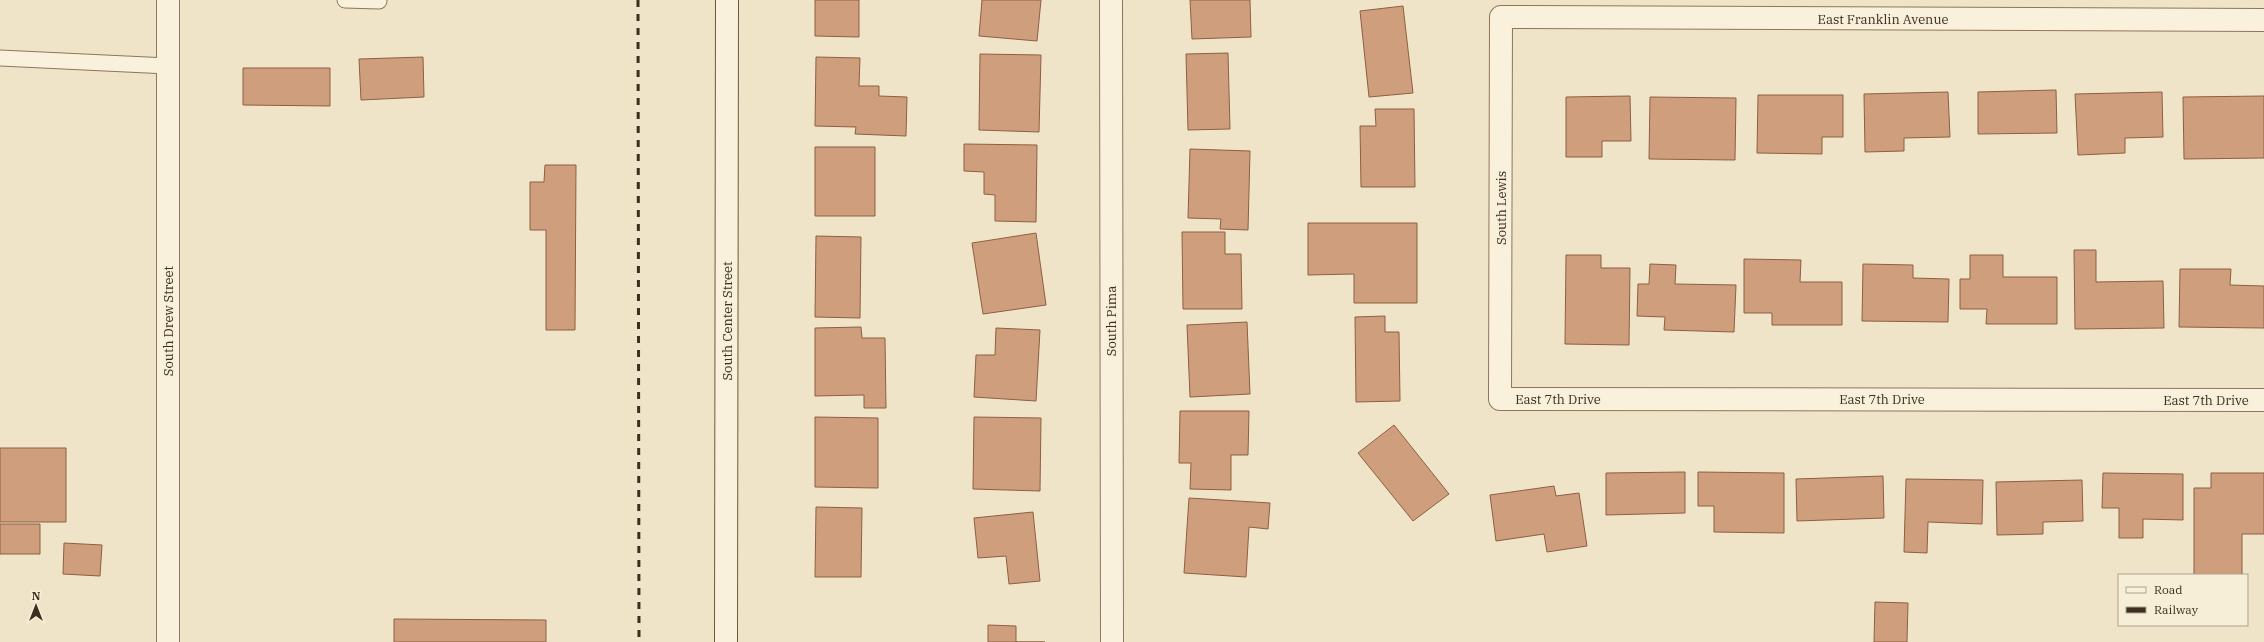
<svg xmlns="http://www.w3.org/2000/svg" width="2264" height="642" viewBox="0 0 2264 642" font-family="'IBM Plex Serif',serif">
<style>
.building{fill:#cf9f7d;stroke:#8d5f41}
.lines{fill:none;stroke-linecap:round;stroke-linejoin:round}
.lane-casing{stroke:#8d765c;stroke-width:17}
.street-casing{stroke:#8d765c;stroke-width:24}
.secondary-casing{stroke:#6f573f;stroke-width:24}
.lane{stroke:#faf1dc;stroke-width:15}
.street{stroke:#faf1dc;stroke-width:22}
.secondary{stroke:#faf1dc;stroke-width:22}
.rail{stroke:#3d2e20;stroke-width:3;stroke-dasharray:7 7;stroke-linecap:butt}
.labels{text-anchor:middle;stroke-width:3;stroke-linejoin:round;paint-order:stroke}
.street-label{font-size:13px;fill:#3d2e20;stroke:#f7eed8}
</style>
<rect width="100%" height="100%" fill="#f0e4c8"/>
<!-- building -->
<path class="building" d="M 815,0 L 859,0 L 859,37 L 815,36 Z
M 982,0 L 1041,0 L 1037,41 L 979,36 Z
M 1190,0 L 1250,0 L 1251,37 L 1192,39 Z
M 1403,6 L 1413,93 L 1369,97 L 1360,11 Z
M 1228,53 L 1230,129 L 1188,130 L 1186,54 Z
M 980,54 L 1041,55 L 1039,132 L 979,130 Z
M 423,57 L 424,97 L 361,100 L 359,59 Z
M 816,57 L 860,58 L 859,86 L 879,86 L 879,96 L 907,97 L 906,136 L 855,134 L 856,127 L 815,126 Z
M 243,68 L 330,68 L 330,106 L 243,105 Z
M 2056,90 L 2057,133 L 1978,134 L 1978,92 Z
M 1948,92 L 1950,137 L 1904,138 L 1904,151 L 1865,152 L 1864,94 Z
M 2162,92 L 2163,137 L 2125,138 L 2125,153 L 2078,155 L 2075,94 Z
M 1758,95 L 1843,95 L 1843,137 L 1822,137 L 1822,154 L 1757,153 Z
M 1630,96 L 1631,141 L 1602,141 L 1602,157 L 1566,157 L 1566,97 Z
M 2264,96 L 2264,158 L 2184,159 L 2183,97 Z
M 1650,97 L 1736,98 L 1735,160 L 1649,159 Z
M 1375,109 L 1414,109 L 1415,187 L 1361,187 L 1360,126 L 1376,126 Z
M 964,144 L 1037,145 L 1036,222 L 995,221 L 995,195 L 984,194 L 984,172 L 964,171 Z
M 815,147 L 875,147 L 875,216 L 815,216 Z
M 1190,149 L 1250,151 L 1248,230 L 1220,229 L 1221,219 L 1188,218 Z
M 545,165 L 576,165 L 575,330 L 546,330 L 546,230 L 530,230 L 530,182 L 544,182 Z
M 1308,223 L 1417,223 L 1417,303 L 1354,303 L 1354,274 L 1308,275 Z
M 1182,232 L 1225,232 L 1225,254 L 1241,254 L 1242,309 L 1183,309 Z
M 1036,233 L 1046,305 L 983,314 L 972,243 Z
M 816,236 L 861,237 L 860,318 L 815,317 Z
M 2074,250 L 2096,250 L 2096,282 L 2163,281 L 2164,328 L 2075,329 Z
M 1566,255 L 1601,255 L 1601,268 L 1630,268 L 1629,345 L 1565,344 Z
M 1970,255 L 2003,255 L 2003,277 L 2057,277 L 2057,324 L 1986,324 L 1987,309 L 1960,309 L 1960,279 L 1970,279 Z
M 1744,259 L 1801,260 L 1800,282 L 1842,282 L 1842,325 L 1772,325 L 1772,313 L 1744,313 Z
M 1650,264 L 1676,265 L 1675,284 L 1736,285 L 1734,332 L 1664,330 L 1665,317 L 1637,316 L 1638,284 L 1649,284 Z
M 1863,264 L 1913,265 L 1913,278 L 1949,279 L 1948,322 L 1862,321 Z
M 2180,269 L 2231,269 L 2230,285 L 2264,286 L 2264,328 L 2179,327 Z
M 1385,316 L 1385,332 L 1399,332 L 1400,401 L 1356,402 L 1355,317 Z
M 1247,322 L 1250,394 L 1190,397 L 1187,325 Z
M 861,327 L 862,338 L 885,338 L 886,408 L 864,408 L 864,395 L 815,396 L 815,328 Z
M 996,328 L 1040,330 L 1036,401 L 974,397 L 976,355 L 995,355 Z
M 1180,411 L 1249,411 L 1248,455 L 1231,455 L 1231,490 L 1190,489 L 1191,463 L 1179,463 Z
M 815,417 L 878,418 L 878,488 L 815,487 Z
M 974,417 L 1041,418 L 1040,491 L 973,489 Z
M 1394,425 L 1449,494 L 1413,521 L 1358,453 Z
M 0,448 L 66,448 L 66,522 L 0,522 Z
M 1685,472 L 1685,513 L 1606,515 L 1606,473 Z
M 1698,472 L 1784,473 L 1784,533 L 1714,532 L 1714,506 L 1698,506 Z
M 2103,473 L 2183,474 L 2183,520 L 2143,519 L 2143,538 L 2119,538 L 2119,508 L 2102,508 Z
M 2211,473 L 2264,473 L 2264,534 L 2242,534 L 2242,575 L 2194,575 L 2194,488 L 2211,488 Z
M 1883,476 L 1884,518 L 1797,521 L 1796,479 Z
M 1906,479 L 1983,480 L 1982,524 L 1928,522 L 1927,553 L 1904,552 Z
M 2082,480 L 2083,521 L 2043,522 L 2043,534 L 1997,535 L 1996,482 Z
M 1554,486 L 1556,496 L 1579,493 L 1587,546 L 1547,552 L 1544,534 L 1496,541 L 1490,495 Z
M 1189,498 L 1270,503 L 1268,529 L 1249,527 L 1246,577 L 1184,573 Z
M 816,507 L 862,508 L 861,577 L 815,577 Z
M 1033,512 L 1040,581 L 1009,584 L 1006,556 L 978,558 L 974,518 Z
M 0,524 L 40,524 L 40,554 L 0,554 Z
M 64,543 L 102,545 L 100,576 L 63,574 Z
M 1875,602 L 1908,603 L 1907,642 L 1874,642 Z
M 394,619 L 546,620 L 546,642 L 394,642 Z
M 988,625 L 1016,626 L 1016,642 L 1045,642 L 988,642 Z"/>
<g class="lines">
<defs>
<path id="lane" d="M 345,0 L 379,1
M 0,58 L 168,66"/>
<path id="street" d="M 168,0 L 168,642
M 1111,0 L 1112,642
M 2264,20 L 1501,17 L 1500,399 L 2264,400"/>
<path id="secondary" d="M 726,642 L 727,0"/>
</defs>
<!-- lane casing -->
<use href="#lane" class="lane-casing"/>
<!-- street casing -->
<use href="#street" class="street-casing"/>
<!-- secondary casing -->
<use href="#secondary" class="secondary-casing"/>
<!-- lane -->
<use href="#lane" class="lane"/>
<!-- street -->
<use href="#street" class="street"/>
<!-- secondary -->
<use href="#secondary" class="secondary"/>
<!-- rail -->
<path class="rail" d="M 638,0 L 639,642"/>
</g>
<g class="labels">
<!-- street labels -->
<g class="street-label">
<text x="1883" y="24">East Franklin Avenue</text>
<text transform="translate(1501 208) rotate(-90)" y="5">South Lewis</text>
<text transform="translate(168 321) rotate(-90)" y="5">South Drew Street</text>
<text transform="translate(727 321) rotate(-90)" y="5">South Center Street</text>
<text transform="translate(1111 321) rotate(-90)" y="5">South Pima</text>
<text x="1558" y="404">East 7th Drive</text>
<text x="1882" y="404">East 7th Drive</text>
<text x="2206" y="405">East 7th Drive</text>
</g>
</g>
<!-- legend -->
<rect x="2118" y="574" width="130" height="52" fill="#f7eed8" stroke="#ada18e"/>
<rect x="2126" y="587" width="20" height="6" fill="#faf1dc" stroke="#ada18e"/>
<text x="2154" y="594" font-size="12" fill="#3d2e20">Road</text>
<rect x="2126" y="607" width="20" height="6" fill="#3d2e20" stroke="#ada18e"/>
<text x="2154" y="614" font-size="12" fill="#3d2e20">Railway</text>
<!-- north arrow -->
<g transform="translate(36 606)" stroke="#f7eed8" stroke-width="3" paint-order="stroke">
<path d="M0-3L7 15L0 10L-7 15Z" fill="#3d2e20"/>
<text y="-6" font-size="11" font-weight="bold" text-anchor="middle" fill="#3d2e20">N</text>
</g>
</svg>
